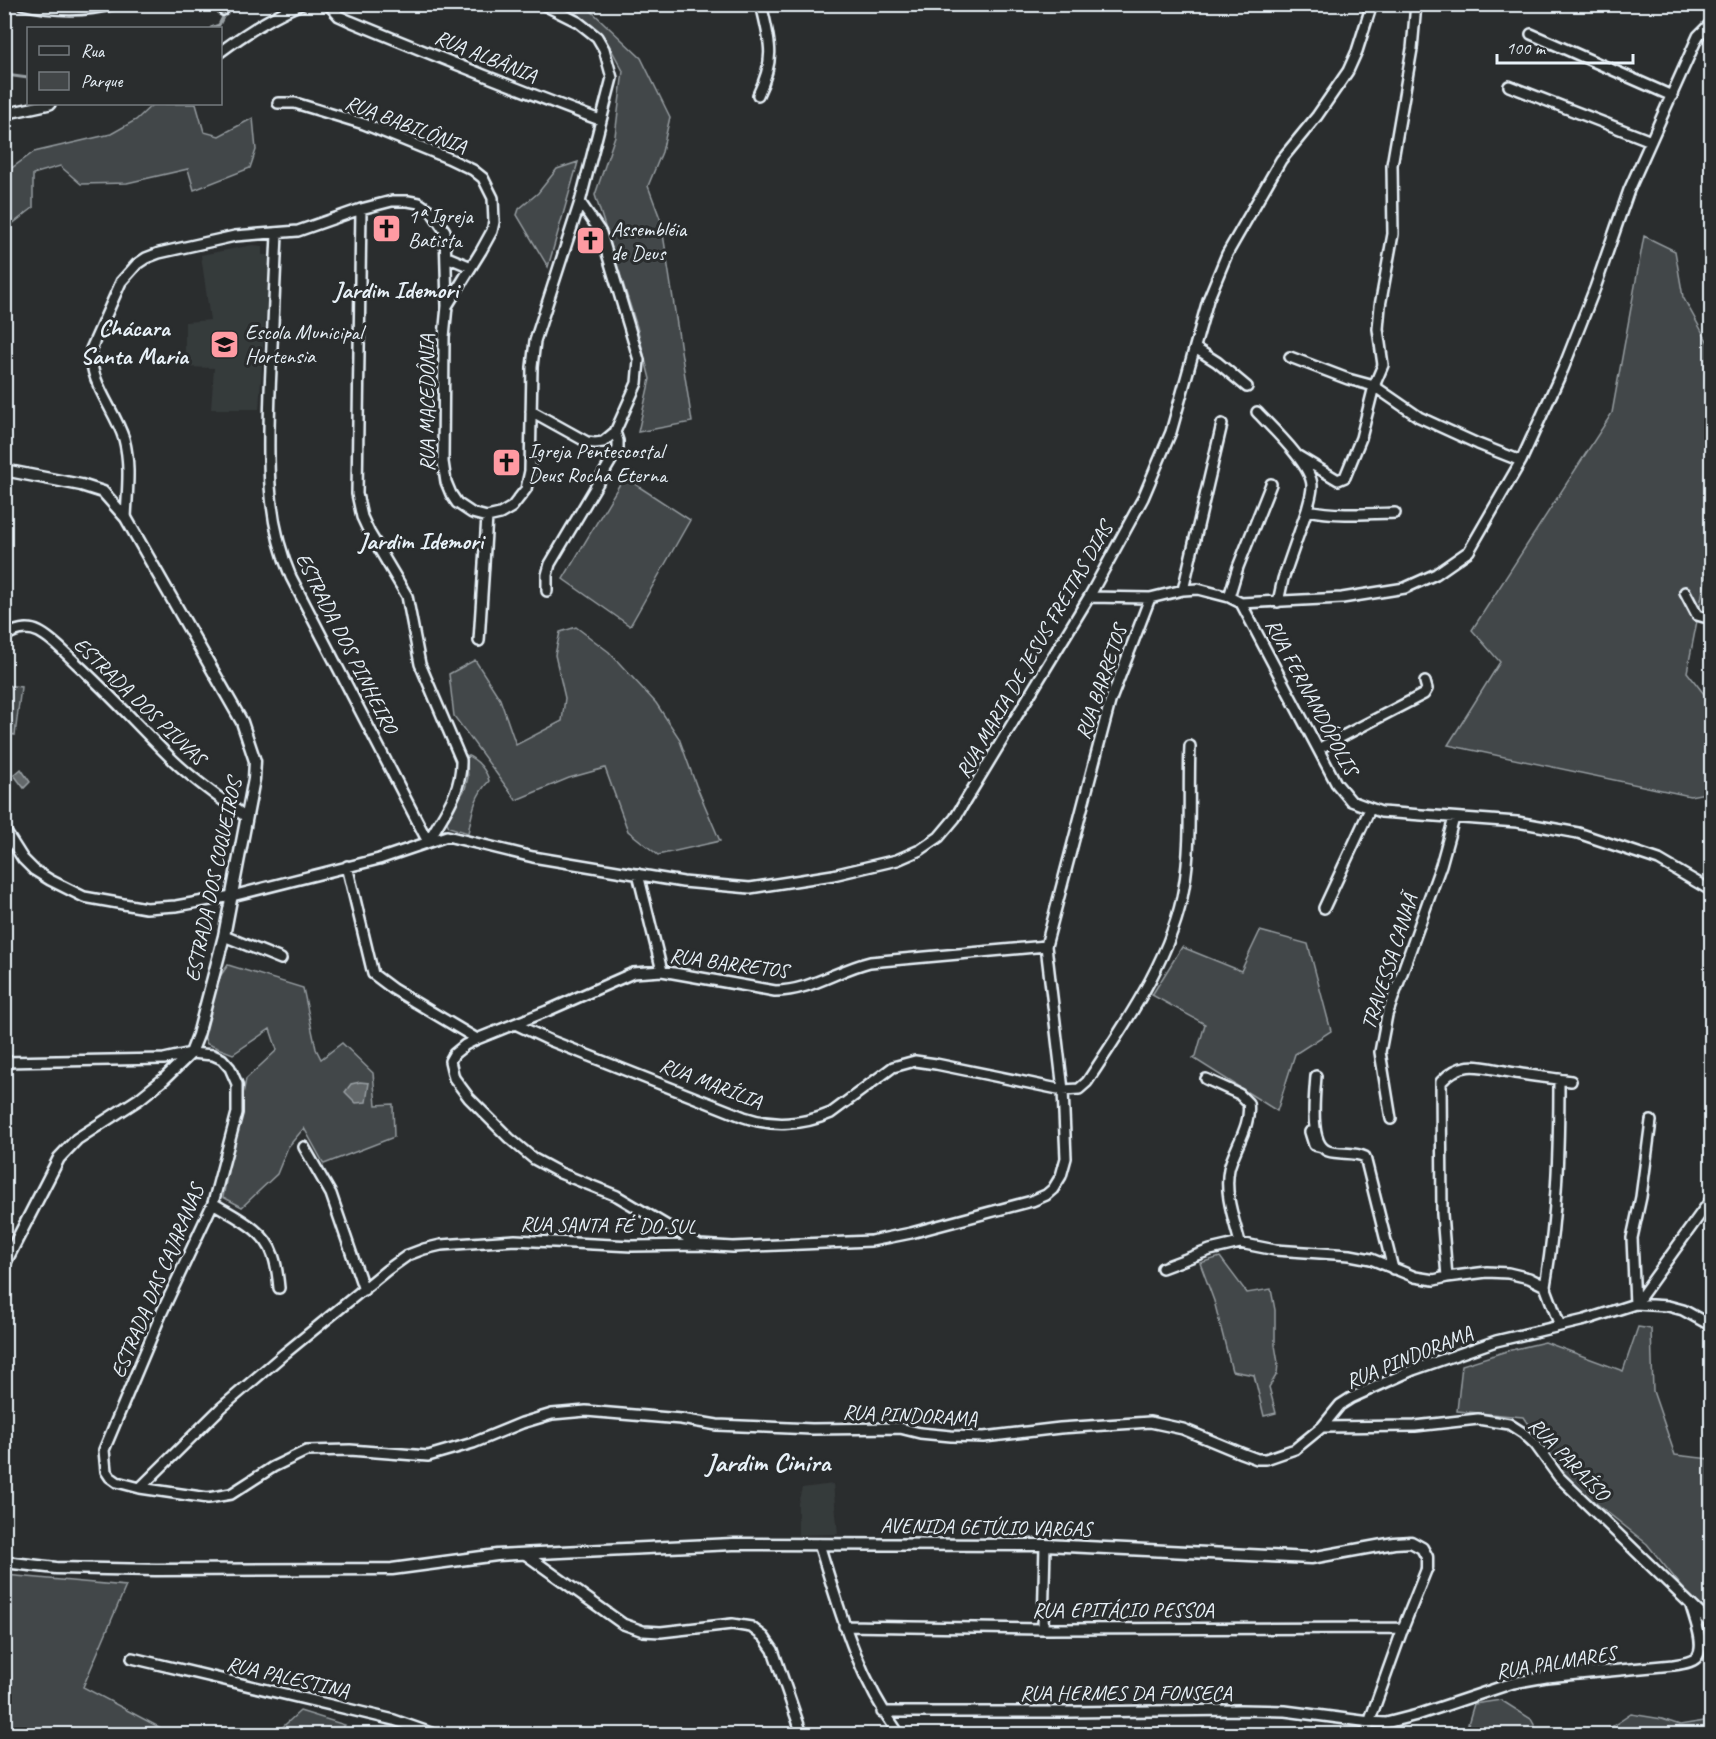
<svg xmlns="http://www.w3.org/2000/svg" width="1716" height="1739" viewBox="0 0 1716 1739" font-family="Caveat,sans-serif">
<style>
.built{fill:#363a3b}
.green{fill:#424648;stroke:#959ca0;stroke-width:1.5}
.water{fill:#63686b;stroke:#989fa3;stroke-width:1.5}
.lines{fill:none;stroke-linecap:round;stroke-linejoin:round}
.stream{stroke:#989fa3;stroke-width:3}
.minor-casing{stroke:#e8f1f8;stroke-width:14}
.tertiary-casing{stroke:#e8f1f8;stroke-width:15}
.minor{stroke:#2a2d2e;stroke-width:9}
.tertiary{stroke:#2a2d2e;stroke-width:10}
.labels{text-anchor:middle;stroke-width:6;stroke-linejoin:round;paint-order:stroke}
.street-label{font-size:21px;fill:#e8f1f8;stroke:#2a2d2e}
.poi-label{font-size:21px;fill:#e8f1f8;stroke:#2a2d2e;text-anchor:start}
.quarter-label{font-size:24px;font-weight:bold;fill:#e8f1f8;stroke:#2a2d2e}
.district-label{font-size:27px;font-weight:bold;fill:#e8f1f8;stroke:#2a2d2e}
</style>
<rect width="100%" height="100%" fill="#2a2d2e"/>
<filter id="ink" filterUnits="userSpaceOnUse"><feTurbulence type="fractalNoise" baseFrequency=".0167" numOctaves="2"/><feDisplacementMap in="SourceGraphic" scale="12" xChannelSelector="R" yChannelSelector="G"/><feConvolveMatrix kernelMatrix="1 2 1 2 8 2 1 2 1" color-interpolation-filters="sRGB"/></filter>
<g filter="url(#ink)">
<!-- built -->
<path class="built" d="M 253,245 L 262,246 L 262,255 L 270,255 L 259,409 L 211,409 L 214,368 L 185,367 L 185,322 L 210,320 L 201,255 Z
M 833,1484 L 838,1534 L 798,1535 L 798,1503 L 802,1488 Z"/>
<!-- green -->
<path class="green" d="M 588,8 L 641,58 L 670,117 L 662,152 L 648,186 L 661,221 L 692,422 L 638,432 L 650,379 L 637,327 L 595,195 L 615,136 L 623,71 L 605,38 L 575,13 Z
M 153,104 L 196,104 L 204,132 L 219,136 L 253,118 L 256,150 L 250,168 L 194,190 L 188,169 L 127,183 L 81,184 L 60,166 L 33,174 L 33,208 L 7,228 L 5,226 L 5,173 L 34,152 L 111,134 L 136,120 Z
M 578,162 L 548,267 L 517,215 L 519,209 L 538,193 L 557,169 Z
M 1644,236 L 1675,251 L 1683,297 L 1711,348 L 1711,549 L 1687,672 L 1711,703 L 1711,792 L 1690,796 L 1448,745 L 1500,662 L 1472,630 L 1612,413 Z
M 624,477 L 690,520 L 630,626 L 563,579 Z
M 576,627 L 609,652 L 656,703 L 679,738 L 696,785 L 720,841 L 658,855 L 628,831 L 605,768 L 569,778 L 516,800 L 454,716 L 449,674 L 475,660 L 500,699 L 516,745 L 562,721 L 565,698 L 555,655 L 560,632 Z
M 5,685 L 21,687 L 15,735 L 5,733 Z
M 466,755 C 477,759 487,771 489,781 C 474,796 472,814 468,833 L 449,827 L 446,820 L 465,789 L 468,777 Z
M 1260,931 L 1308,944 L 1331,1031 L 1295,1054 L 1277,1111 L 1193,1058 L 1196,1056 L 1205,1024 L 1152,995 L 1182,947 L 1241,971 Z
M 228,965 L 303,988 L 316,1049 L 321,1059 L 342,1043 L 373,1073 L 376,1105 L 393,1104 L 394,1137 L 324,1164 L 304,1128 L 288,1147 L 277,1174 L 242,1207 L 223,1197 L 246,1079 L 277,1050 L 270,1029 L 233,1054 L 207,1044 L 203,1034 L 216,982 Z
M 1220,1257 L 1247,1293 L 1271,1289 L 1275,1310 L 1275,1345 L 1278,1363 L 1277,1374 L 1269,1387 L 1276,1413 L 1264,1416 L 1254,1375 L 1232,1371 L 1214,1301 L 1200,1263 Z
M 1638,1327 L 1651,1329 L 1653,1391 L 1675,1455 L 1710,1459 L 1711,1457 L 1711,1615 L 1687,1593 L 1647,1544 L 1567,1480 L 1523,1417 L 1457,1411 L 1462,1365 L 1507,1351 L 1545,1342 L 1623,1371 Z
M 5,1575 L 126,1586 L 83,1687 L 172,1734 L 5,1734 Z
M 1501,1700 L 1531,1719 L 1539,1734 L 1465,1734 L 1474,1704 Z
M 300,1711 L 345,1725 L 337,1734 L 275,1734 Z
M 1631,1714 L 1662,1719 L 1680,1725 L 1711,1720 L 1711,1734 L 1601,1734 Z"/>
<!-- water -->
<path class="water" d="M 21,769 L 30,782 L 24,788 L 14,775 Z
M 360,1082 L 369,1083 L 366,1102 L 356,1103 L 345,1092 L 351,1084 Z"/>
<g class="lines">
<!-- stream -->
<path class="stream" d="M 211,28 L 219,25 L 225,13
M 6,75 L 28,78"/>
<defs>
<path id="minor" d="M 22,4 C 52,11 85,12 115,4
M 328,4 L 339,16 L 350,21 C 433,55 516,89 600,120
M 223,10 L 227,4
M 1531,34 L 1672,96
M 220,52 C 246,33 273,15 302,4
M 1509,86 L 1651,141
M 758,95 C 776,58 770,42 761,4
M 278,103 L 295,103 L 364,124 L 448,158 L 473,170 L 483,178 L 493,198 L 494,222 L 492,231 L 481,251 L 447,306
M 4,114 L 50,104
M 361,209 L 357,494 L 362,517 L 369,532 L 407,596 L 420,664 L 461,760 C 462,793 443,814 428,842
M 277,234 C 275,287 272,339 270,391 C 268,454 265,518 291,577 L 428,842
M 447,257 L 471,267
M 1195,348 L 1217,362 L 1247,387
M 1290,357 L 1348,379 L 1374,386 L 1419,417 L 1478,444 L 1521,461
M 531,411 L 587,442 L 595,443 L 603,442 L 615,432 L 637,383 L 639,360 L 601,233 L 580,202
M 1257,412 C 1271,427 1312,465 1312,486 C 1312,494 1309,502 1307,510 C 1336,516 1365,514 1395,513
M 1712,422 L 1709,425 L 1712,429
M 1298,456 L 1338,480 L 1345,477 L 1361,438 L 1374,386 L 1383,365 L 1378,329 L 1380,306 L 1393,234 L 1392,165 L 1412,49 L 1416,4
M 126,518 C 127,493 131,465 124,439 C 114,408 89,383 91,349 L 121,282 L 137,264 L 146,258 L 159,253 L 235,236 L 298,231 L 361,209 L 392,201 L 408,201 L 419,203 L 432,212 L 445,231 L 447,306 L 444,337 L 443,462 L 446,482 L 451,494 L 457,503 L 472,513 L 487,517 L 500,514 L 512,507 L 526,489 L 530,471 L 532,367 L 535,341 L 580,202 L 612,78 L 604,49 L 597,37 L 578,22 L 542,4
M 1183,590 L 1222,424
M 547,591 L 547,575 L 550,564 L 618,449 L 618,441 L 615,432
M 1685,592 L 1697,615 L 1704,617 L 1712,615
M 1089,597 L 1150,598 L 1183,590 L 1198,589 L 1229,597 L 1241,603 L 1336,783 L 1351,801 L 1381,812 L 1517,822 L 1578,833 L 1659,860 L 1712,891
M 1229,597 L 1238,567 L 1271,484
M 1278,602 L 1283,579 L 1307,510
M 1241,603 L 1342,598 L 1405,588 L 1436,574 L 1469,551 L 1521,461 L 1563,369 L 1595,288 L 1629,190 L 1698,36 L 1712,22
M 4,637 C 14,630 27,626 39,632 C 53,639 65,653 77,664 C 111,695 141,729 174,761 C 196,782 221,799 246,817
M 479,641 L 487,517
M 1318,749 L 1424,694 L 1427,689 L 1425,682
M 4,829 L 23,859 L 34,870 L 50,880 L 84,897 L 146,908 L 176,906 L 232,896 L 379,859 L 447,836 L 533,857 L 683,882 L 750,888 L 833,875 L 897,860 L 920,850 L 939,837 L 955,818 L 1089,597 L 1143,498 L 1171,432 L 1208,300 L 1227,254 L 1281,160 L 1317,116 L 1348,71 L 1357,51 L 1372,4
M 347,866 L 373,974 L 393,989 L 477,1039
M 638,874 L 662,971
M 1324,908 L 1370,809
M 224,936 L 281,959
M 515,1024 L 549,1040 L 744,1117 C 772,1127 803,1125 831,1113 L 893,1067 L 915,1061 L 936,1064 L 1063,1090 L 1079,1089 L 1087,1082 C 1125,1024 1173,956 1184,887 C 1192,842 1188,792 1190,746
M 4,1062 L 164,1059 L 191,1053 L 213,1055 L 222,1059 L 230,1068 L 237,1084 L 237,1113 L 213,1203 L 162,1312 L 104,1450 L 106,1471 L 110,1477 L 117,1482 L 140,1488 L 208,1498 L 231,1494 L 273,1467 L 306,1451 L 350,1450 L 428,1456 L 473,1443 L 522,1423 L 552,1414 L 586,1411 L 681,1419 L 717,1425 L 812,1429 L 900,1428 L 920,1433 L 951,1436 L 984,1437 L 1060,1428 L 1150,1422 L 1183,1429 L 1241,1453 L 1257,1459 L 1266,1459 L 1295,1449 L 1322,1427 L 1340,1405 L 1351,1398 L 1413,1370 L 1496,1341 L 1585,1320 L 1635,1304 L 1668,1306 L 1683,1310 L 1712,1326
M 1316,1076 C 1315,1093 1308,1144 1328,1151 C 1340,1155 1354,1151 1365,1157 L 1393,1269
M 1206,1079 L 1239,1094 L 1248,1103 C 1252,1125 1234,1148 1229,1169 C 1224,1194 1234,1219 1240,1243
M 1391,1119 L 1380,1052 L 1387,1015 L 1441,865 L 1454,818
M 1310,1132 L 1314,1145 L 1322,1147
M 304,1147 L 331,1194 L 364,1290
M 213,1203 C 233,1216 265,1229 273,1255 C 277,1266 278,1277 279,1288
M 698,1244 L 617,1196 L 560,1173 L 534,1159 L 509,1138 L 469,1098 L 454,1078 L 450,1061 L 454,1054 L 465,1045 L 477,1039 L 547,1011 L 633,973 L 662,971 L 775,991 C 810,991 837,970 870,962 L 1046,946
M 1162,1268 L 1210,1250 L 1240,1243 L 1275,1250 L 1350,1255 L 1371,1259 L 1415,1277 L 1434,1280 L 1447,1277 L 1487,1272 L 1508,1273 L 1529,1278 L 1545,1286 L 1560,1326
M 1447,1277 L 1442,1214 L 1441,1082 C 1464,1056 1486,1069 1515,1073 C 1533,1076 1552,1078 1571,1081
M 1545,1286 C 1557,1217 1559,1149 1559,1079
M 1637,1302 L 1712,1198
M 1635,1304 L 1632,1238 L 1641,1197 L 1651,1121
M 1322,1427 L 1415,1426 L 1478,1419 L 1509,1424 L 1523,1433 L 1535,1444 L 1559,1477 L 1712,1625
M 140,1488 L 221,1408 L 284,1354 L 387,1270 L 408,1255 L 424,1249 L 441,1245 L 515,1240 L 632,1246 L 699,1245 L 733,1247 L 871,1241 L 911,1233 L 1032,1201 L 1046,1195 L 1053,1189 L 1061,1176 L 1066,1158 L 1063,1090 L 1046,946 L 1110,702 L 1150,598
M 819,1544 C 840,1612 857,1676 899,1734
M 525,1554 L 623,1624 L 643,1631 L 661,1632 L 732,1624 L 751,1627 L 764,1637 L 773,1650 L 802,1734
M 844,1626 L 1043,1629 L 1403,1628
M 1043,1629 L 1045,1545
M 132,1658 L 394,1720 L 434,1734
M 882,1712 L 1069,1712 L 1240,1710 L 1285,1711 L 1370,1722 L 1386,1723 L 1417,1715 L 1513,1683 L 1546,1677 L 1673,1665 C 1680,1664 1691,1663 1696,1658 C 1707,1647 1694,1618 1691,1606
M 1365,1734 L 1403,1628 L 1427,1568"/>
<path id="tertiary" d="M 4,470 L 81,485 L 103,492 L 126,518 L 242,722 L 255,761 L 254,779 L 224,936 L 198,1035 L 191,1053 L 164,1079 L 139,1099 L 77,1139 L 59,1158 L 4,1265
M 4,1562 L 56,1568 L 156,1570 L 392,1569 L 497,1555 L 733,1544 L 1045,1545 L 1311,1558 L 1394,1543 L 1411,1542 L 1422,1548 L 1427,1557 L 1427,1568"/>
</defs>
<!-- minor casing -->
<use href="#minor" class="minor-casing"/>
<!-- tertiary casing -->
<use href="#tertiary" class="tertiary-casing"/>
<!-- minor -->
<use href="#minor" class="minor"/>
<!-- tertiary -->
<use href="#tertiary" class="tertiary"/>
</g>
</g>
<!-- icons -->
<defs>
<symbol id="church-square" viewBox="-11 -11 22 22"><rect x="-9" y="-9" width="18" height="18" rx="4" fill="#ff9aa2" stroke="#2a2d2e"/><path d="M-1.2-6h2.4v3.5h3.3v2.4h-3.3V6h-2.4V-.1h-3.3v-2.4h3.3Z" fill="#111"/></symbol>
<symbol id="school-square" viewBox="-11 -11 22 22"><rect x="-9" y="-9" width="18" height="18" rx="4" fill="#ff9aa2" stroke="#2a2d2e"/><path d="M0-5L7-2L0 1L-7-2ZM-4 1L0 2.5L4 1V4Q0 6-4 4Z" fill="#111"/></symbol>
</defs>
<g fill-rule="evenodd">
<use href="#church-square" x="370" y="212" width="33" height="33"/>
<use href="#church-square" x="574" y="224" width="33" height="33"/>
<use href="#school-square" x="208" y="328" width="33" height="33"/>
<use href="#church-square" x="490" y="446" width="33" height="33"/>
</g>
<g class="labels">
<!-- street labels -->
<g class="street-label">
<text transform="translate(486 56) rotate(22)" y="7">RUA ALBÂNIA</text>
<text transform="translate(406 124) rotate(21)" y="7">RUA BABILÔNIA</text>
<text transform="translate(427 403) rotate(-90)" y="7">RUA MACEDÔNIA</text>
<text transform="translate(347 643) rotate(63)" y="7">ESTRADA DOS PINHEIRO</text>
<text transform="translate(1034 650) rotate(-60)" y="7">RUA MARIA DE JESUS FREITAS DIAS</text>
<text transform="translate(1101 682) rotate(-71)" y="7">RUA BARRETOS</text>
<text transform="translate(1312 697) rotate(62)" y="7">RUA FERNANDÓPOLIS</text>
<text transform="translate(140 701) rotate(44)" y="7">ESTRADA DOS PIUVAS</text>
<text transform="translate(213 880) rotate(-78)" y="7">ESTRADA DOS COQUEIROS</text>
<text transform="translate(1389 962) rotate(-72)" y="7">TRAVESSA CANAÃ</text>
<text transform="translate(729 963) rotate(8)" y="7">RUA BARRETOS</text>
<text transform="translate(711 1083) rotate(21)" y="7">RUA MARÍLIA</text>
<text transform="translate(608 1225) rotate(1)" y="7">RUA SANTA FÉ DO SUL</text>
<text transform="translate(157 1281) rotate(-67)" y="7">ESTRADA DAS CAJARANAS</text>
<text transform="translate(1409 1357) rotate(-22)" y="7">RUA PINDORAMA</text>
<text transform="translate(910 1415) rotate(3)" y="7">RUA PINDORAMA</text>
<text transform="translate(1569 1459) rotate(46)" y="7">RUA PARAÍSO</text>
<text transform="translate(986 1527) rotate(1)" y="7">AVENIDA GETÚLIO VARGAS</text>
<text x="1123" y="1617">RUA EPITÁCIO PESSOA</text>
<text transform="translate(1556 1662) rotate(-9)" y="7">RUA PALMARES</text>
<text transform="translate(288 1677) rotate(13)" y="7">RUA PALESTINA</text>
<text x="1126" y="1700">RUA HERMES DA FONSECA</text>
</g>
<!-- poi labels -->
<g class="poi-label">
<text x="408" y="223">1ª Igreja<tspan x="408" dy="24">Batista</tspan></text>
<text x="611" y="236">Assembléia<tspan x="611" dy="24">de Deus</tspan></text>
<text x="245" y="339">Escola Municipal<tspan x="245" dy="24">Hortensia</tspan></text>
<text x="528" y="458">Igreja Pentescostal<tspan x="528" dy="24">Deus Rocha Eterna</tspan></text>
</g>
<!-- quarter labels -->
<g class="quarter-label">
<text x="396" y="298">Jardim Idemori</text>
<text x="134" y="336">Chácara<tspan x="134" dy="28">Santa Maria</tspan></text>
<text x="421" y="549">Jardim Idemori</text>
</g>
<!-- district labels -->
<g class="district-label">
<text x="768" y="1471">Jardim Cinira</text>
</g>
</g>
<!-- margin -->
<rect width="1716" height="1739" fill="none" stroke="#2a2d2e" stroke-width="24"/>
<rect x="12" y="12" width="1692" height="1715" fill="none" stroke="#e8f1f8" stroke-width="2" filter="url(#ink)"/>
<!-- legend -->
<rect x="27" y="27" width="195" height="78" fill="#2a2d2e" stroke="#767b7f" stroke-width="1.5"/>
<rect x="39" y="46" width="30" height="9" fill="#2a2d2e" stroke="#767b7f" stroke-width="1.5"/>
<text x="81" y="57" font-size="18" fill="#e8f1f8">Rua</text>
<rect x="39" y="72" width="30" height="18" fill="#424648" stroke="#767b7f" stroke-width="1.5"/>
<text x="81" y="87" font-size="18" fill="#e8f1f8">Parque</text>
<!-- scale -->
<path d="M1497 54v9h136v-9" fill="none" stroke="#e8f1f8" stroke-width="3"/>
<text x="1506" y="54" font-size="18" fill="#e8f1f8" stroke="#2a2d2e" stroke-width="4.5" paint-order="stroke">100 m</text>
</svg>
